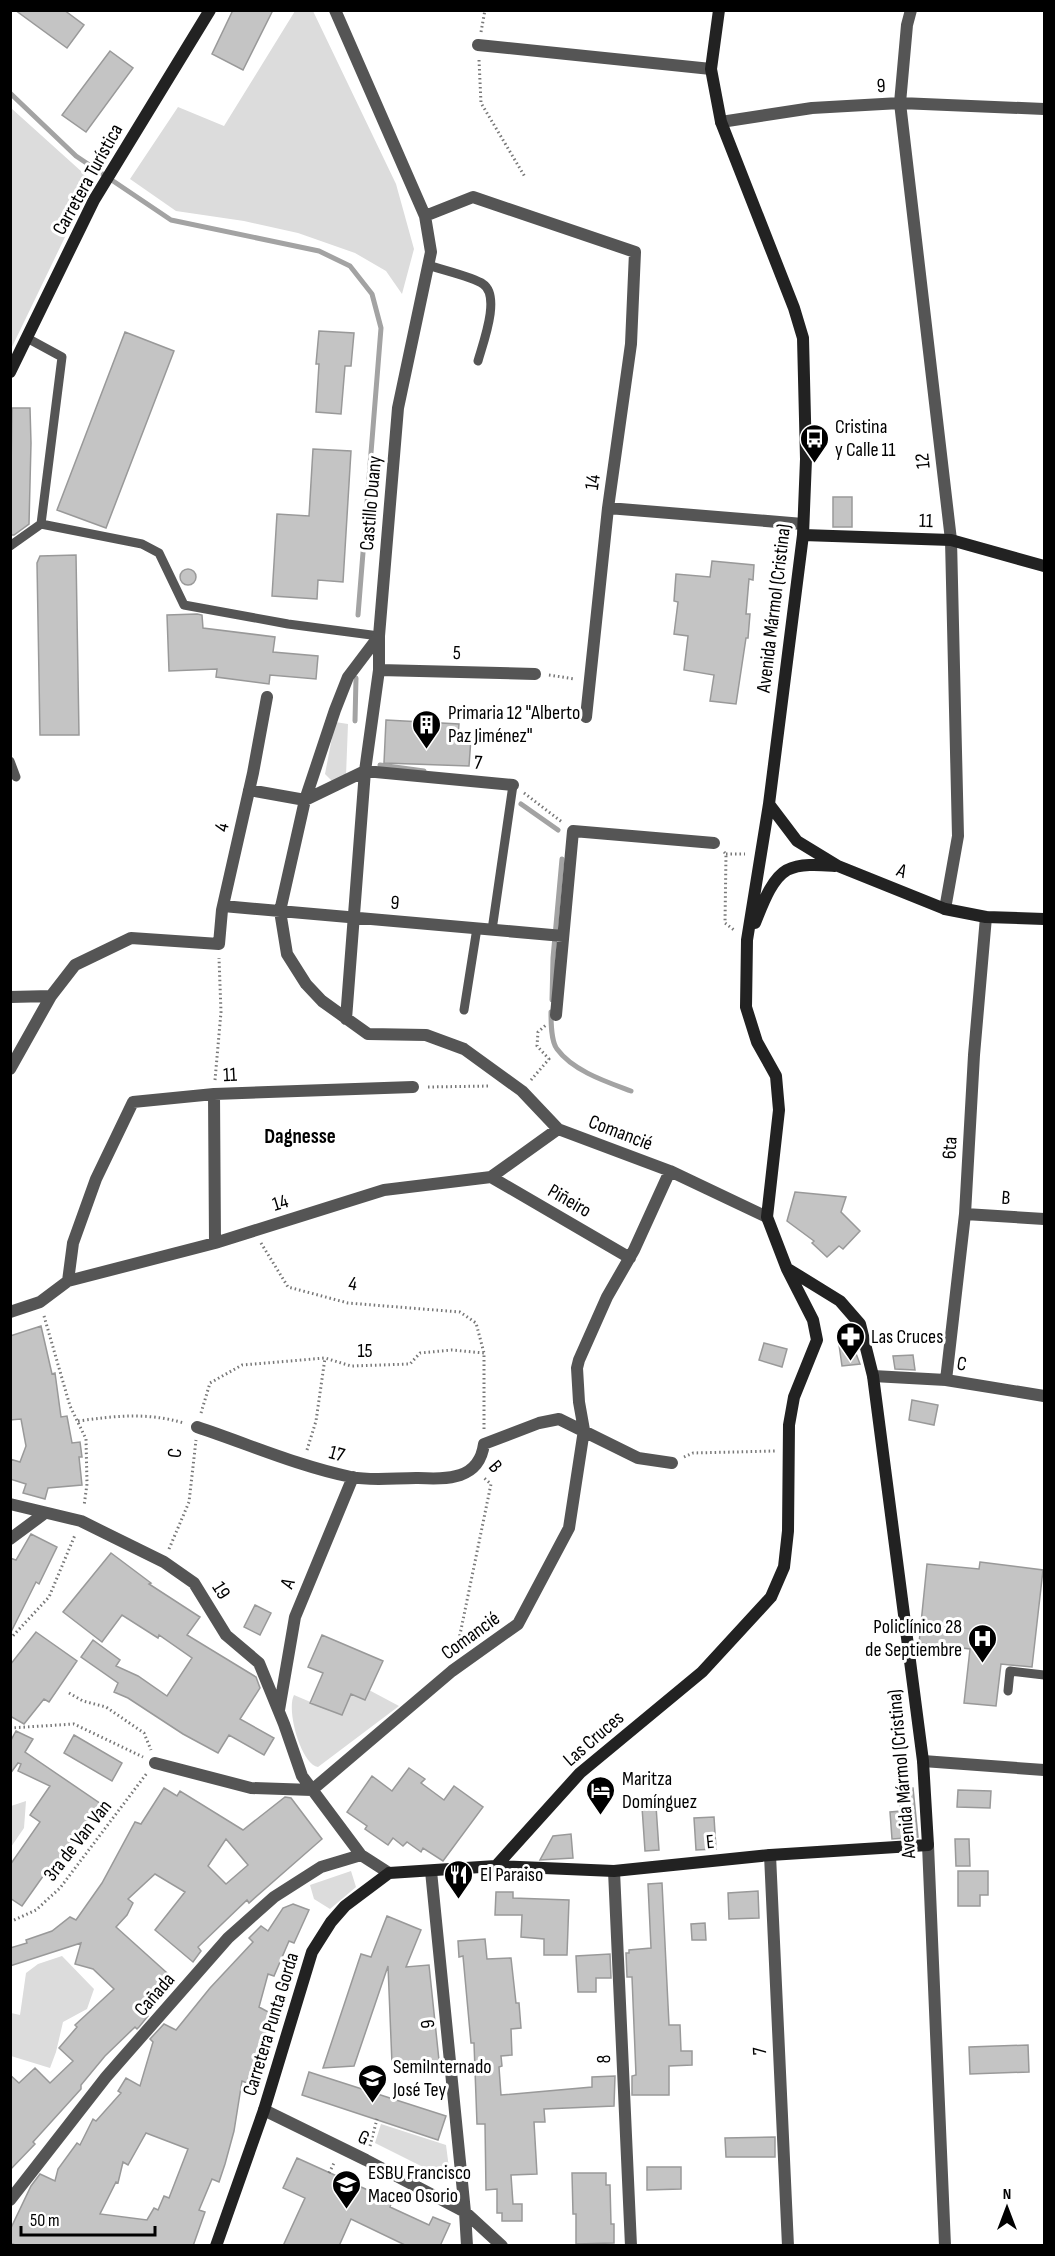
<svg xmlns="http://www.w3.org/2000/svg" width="1055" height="2256" viewBox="0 0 1055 2256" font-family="'Sofia Sans Condensed',sans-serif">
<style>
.green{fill:#dcdcdc}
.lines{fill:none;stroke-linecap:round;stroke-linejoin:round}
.stream{stroke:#a3a3a3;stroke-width:5}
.building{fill:#c4c4c4;stroke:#999;stroke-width:1.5;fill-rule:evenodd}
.path{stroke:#777;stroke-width:3;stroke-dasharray:1.5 3;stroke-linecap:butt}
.service{stroke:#555;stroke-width:9}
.minor{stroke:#555;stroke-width:12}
.tertiary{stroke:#555;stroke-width:12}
.secondary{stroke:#222;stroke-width:12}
.labels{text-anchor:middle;stroke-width:6;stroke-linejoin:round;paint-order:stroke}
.street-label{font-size:20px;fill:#000;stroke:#fff}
.poi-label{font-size:20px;fill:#000;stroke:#fff;text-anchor:start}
.neighbourhood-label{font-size:21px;font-weight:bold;fill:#000;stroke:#fff}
</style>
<rect width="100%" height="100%" fill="#fff"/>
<!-- green -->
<path class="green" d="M 295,11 L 313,11 L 396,184 L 414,249 L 402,294 L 386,271 L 355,253 L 298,233 L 244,221 L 176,211 L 130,179 L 178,107 L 224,126 Z
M 11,108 L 92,181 L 11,349 Z
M 335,722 L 348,724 L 346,776 L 332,781 L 325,774 Z
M 369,1690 L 399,1706 L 318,1767 C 301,1764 286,1710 294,1695 L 341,1715 L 351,1694 L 365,1700 Z
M 26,1801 L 24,1828 L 11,1847 L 11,1806 Z
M 351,1871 L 356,1887 L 330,1909 L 314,1899 L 310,1885 Z
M 62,1956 L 94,1989 L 87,2009 L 63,2022 L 56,2052 L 50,2068 L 11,2056 L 11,2013 L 20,2015 L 26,1973 L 38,1964 Z
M 381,2124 L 446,2145 L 449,2168 L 448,2173 L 442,2176 L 437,2174 L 375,2143 Z"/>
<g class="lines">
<!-- stream -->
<path class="stream" d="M 10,93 L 76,156 L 171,220 L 319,251 L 350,266 L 372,294 L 381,328 L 358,615
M 355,721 L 356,678
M 380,765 L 424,771
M 521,804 L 558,830
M 552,1000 L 553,958 L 562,859
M 551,1012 C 551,1023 551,1041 557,1049 C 573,1071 607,1082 631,1091"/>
</g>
<!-- building -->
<path class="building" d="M 15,10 L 64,10 L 84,25 L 67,48 Z
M 233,10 L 273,10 L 243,70 L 212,54 Z
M 110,51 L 133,68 L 86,132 L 62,115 Z
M 319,331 L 354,333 L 351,366 L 345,366 L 341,414 L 316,412 L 319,364 L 316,364 Z
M 125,332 L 174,351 L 106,528 L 57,510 Z
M 12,408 L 30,408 L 31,443 L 29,524 L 14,535 L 10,535 Z
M 313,449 L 351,451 L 343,582 L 318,580 L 317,599 L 272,596 L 277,514 L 309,516 Z
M 833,497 L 852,497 L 852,527 L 833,527 Z
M 76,555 L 79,735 L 40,735 L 37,563 L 40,556 Z
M 712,561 L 754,565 L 753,580 L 749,579 L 746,614 L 750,614 L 748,638 L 746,638 L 736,704 L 710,701 L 714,675 L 684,670 L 688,636 L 674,634 L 678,602 L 674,601 L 676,574 L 710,577 Z
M180 577a8 8 0 1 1 16 0a8 8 0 1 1-16 0Z
M 197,614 L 202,615 L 203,628 L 275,637 L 273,652 L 318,656 L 316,679 L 270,675 L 269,684 L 216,677 L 217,669 L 169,671 L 167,615 Z
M 386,720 L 459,724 L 458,737 L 471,738 L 469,766 L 384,763 Z
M 795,1192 L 846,1197 L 841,1212 L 860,1231 L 843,1249 L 839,1246 L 827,1257 L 812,1243 L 814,1241 L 787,1221 Z
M 41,1326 L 52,1374 L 55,1373 L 61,1417 L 67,1416 L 72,1443 L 80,1442 L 82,1457 L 79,1457 L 82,1485 L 48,1488 L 45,1499 L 23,1493 L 26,1484 L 10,1479 L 10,1459 L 20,1462 L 26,1446 L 21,1419 L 10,1420 L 10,1336 Z
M 764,1343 L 787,1349 L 782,1367 L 759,1360 Z
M 852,1343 L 860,1364 L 842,1366 L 839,1345 Z
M 913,1355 L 915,1370 L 895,1369 L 893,1356 Z
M 912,1400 L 938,1405 L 934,1425 L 909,1420 Z
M 31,1534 L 57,1547 L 39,1584 L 36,1582 L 10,1634 L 10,1558 L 16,1560 Z
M 111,1553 L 151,1583 L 149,1584 L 200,1617 L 187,1635 L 256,1677 L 260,1688 L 240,1719 L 274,1738 L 264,1755 L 229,1735 L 218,1753 L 183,1734 L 128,1698 L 114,1692 L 118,1683 L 81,1657 L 93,1640 L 120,1660 L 116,1666 L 138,1676 L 167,1696 L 192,1658 L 159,1635 L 158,1638 L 122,1615 L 102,1642 L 63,1612 Z
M 980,1562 L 1043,1570 L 1032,1667 L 1001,1664 L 996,1706 L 964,1703 L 970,1649 L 919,1643 L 927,1564 L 979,1569 Z
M 255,1605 L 271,1613 L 260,1635 L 244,1627 Z
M 36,1632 L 77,1661 L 49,1702 L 44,1699 L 24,1724 L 10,1716 L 10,1665 Z
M 322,1635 L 383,1661 L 365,1700 L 351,1694 L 342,1715 L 310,1703 L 323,1673 L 308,1667 Z
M 16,1731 L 33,1739 L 25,1752 L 101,1804 L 50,1876 L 46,1872 L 22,1906 L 10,1898 L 10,1865 L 40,1822 L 30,1815 L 50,1786 L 18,1771 L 21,1764 L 18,1763 L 10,1774 L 10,1742 Z
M 74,1735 L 122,1763 L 112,1781 L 64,1753 Z
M 409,1768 L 425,1779 L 421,1783 L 444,1800 L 454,1786 L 483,1807 L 443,1861 L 423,1848 L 421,1852 L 407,1842 L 403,1846 L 393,1838 L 388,1845 L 365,1829 L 367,1826 L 347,1812 L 372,1776 L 392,1791 Z
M 164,1788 L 177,1796 L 180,1791 L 243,1830 L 285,1797 L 291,1798 L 322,1839 L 249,1903 L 247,1900 L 198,1947 L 201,1951 L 193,1962 L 155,1930 L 185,1892 L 155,1874 L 128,1899 L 133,1903 L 127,1915 L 116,1927 L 176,1981 L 144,2014 L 148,2016 L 139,2027 L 137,2029 L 135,2027 L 105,2056 L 81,2085 L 81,2089 L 33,2142 L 35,2144 L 10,2170 L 10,2075 L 19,2083 L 35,2068 L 50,2083 L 73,2061 L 59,2048 L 77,2027 L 75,2025 L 114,1989 L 93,1969 L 75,1964 L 81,1943 L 10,1966 L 10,1948 L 27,1943 L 26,1940 L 52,1931 L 70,1917 L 76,1920 L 102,1883 L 135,1822 L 141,1824 ZM 226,1839 L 248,1865 L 226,1884 L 208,1866 Z
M 913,1788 L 918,1837 L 892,1839 L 890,1812 L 901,1811 L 898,1789 Z
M 958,1790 L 991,1791 L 990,1808 L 957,1807 Z
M 656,1806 L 659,1850 L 645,1851 L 642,1807 Z
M 714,1817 L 716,1849 L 696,1850 L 694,1818 Z
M 571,1834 L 573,1858 L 540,1860 L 553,1836 Z
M 955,1839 L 969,1839 L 970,1866 L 956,1866 Z
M 958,1871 L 988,1871 L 988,1895 L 980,1895 L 980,1906 L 958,1906 Z
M 662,1883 L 669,2025 L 680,2025 L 681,2051 L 692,2051 L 692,2065 L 669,2066 L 669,2095 L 632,2095 L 632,2076 L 636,2075 L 632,1977 L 627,1977 L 626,1953 L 629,1953 L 629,1950 L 651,1948 L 648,1884 Z
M 758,1891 L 759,1918 L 729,1919 L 728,1893 Z
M 496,1892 L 513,1892 L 513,1898 L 569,1900 L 567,1955 L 544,1955 L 544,1939 L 521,1937 L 522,1915 L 495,1915 Z
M 293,1904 L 309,1910 L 294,1943 L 289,1941 L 274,1976 L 268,1974 L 259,2007 L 274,2015 L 262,2040 L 265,2041 L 259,2058 L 255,2057 L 247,2083 L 242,2081 L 234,2131 L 225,2164 L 219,2182 L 212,2179 L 199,2210 L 205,2212 L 193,2246 L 18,2246 L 10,2243 L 10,2230 L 31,2186 L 40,2174 L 55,2181 L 58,2169 L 77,2143 L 80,2145 L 93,2119 L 96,2121 L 121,2093 L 118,2091 L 126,2078 L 140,2086 L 153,2042 L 150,2039 L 164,2024 L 176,2030 L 210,1988 L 253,1942 L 249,1938 L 261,1926 L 268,1931 L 283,1908 ZM 146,2133 L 188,2149 L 169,2198 L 164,2196 L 158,2210 L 154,2208 L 147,2220 L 100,2214 L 116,2182 L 118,2183 L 123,2162 L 128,2165 Z
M 387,1916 L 421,1930 L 406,1967 L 429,1965 L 440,2070 L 403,2072 L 403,2063 L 392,2064 L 388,1966 L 354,2066 L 323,2068 L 361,1954 L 371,1957 Z
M 705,1923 L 706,1940 L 692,1940 L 691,1924 Z
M 485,1939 L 487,1959 L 511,1958 L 516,2003 L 519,2003 L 521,2028 L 511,2029 L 512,2055 L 501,2056 L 502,2066 L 499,2067 L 501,2095 L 592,2087 L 592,2077 L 615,2076 L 614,2106 L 544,2109 L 545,2122 L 534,2122 L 537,2174 L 511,2175 L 513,2204 L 522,2204 L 522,2221 L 502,2221 L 502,2213 L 497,2213 L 497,2189 L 486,2190 L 485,2124 L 477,2124 L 474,2043 L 471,2043 L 463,1956 L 459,1957 L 458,1941 Z
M 610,1954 L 611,1978 L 596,1978 L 596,1992 L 578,1992 L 576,1956 Z
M 1028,2045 L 1029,2072 L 970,2074 L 969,2047 Z
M 309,2072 L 446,2116 L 438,2140 L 302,2095 Z
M 775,2137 L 775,2157 L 726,2157 L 725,2138 Z
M 297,2158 L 392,2201 L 390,2207 L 429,2225 L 433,2217 L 450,2224 L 440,2246 L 407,2246 L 351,2219 L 339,2246 L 283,2246 L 305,2198 L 283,2188 Z
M 647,2167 L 681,2167 L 681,2189 L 647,2190 Z
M 572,2173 L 606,2173 L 606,2185 L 610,2185 L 611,2224 L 614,2224 L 614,2243 L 576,2244 L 576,2214 L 573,2214 Z"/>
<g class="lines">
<!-- path -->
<path class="path" d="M 481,32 L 485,10
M 479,60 L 481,103 L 525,177
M 549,675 L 575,679
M 524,793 L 562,822
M 724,852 L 726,854 L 725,923 L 734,930
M 726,854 L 745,854
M 215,1080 L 221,1012 L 219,958
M 531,1080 L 549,1059 L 537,1046 L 538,1032 L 546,1025
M 428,1087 L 490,1086
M 261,1243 L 288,1287 L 348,1303 L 460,1312 L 476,1323 L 484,1353 L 484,1430
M 44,1316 L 70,1406 L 86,1439 L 87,1484 L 84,1506
M 201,1413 L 210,1383 L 242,1365 L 325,1358 L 351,1366 L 410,1364 L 420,1353 L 452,1350 L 484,1353
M 78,1421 C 116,1416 145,1412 184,1423
M 307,1450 L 316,1421 L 325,1358
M 684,1457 L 693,1453 L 775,1451
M 169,1549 L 189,1502 L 196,1440
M 10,1639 L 49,1597 L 75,1535
M 457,1649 L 491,1484 L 483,1477
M 69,1693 L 83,1701 L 106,1707 L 144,1733 L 151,1750
M 10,1728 L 74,1724 L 143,1757
M 10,1922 L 36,1910 L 60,1888 L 147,1773
M 370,2146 L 377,2119
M 329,2173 L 335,2161"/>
<!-- service -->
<path class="service" d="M 428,265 C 442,270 473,277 483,284 C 501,296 483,343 478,361
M 27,338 L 62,357 L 41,524 L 142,544 L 159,553 L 184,605 L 288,624 L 379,636
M 10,546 L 41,524
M 10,761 L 16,777
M 492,930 L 513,785
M 464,1010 L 477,928
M 1008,1691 L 1010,1671 L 1044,1675"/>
<!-- minor -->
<path class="minor" d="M 335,10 L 425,216 L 431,252 L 398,408 L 379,636 L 379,670 L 365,771 L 346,1019
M 911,10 L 907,25 L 900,103 L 951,540 L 958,836 L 945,909
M 478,45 L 711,69
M 721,122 L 812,108 L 900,103 L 1044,109
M 425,216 L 473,197 L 635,252 L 631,344 L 608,508 L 586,717
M 608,508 L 803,524
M 379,636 L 348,677 L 335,710 L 305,800 L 280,911 L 287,954 L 306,984 L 322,1001 L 368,1034 L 426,1035 L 464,1049 L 522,1091 L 558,1129 L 670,1171 L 767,1217
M 379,670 L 535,674
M 249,790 L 305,800 L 365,771 L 513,785
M 223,906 L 563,936
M 10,997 L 51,996 L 75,965 L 131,938 L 219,944 L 222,910 L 253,773 L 267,697
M 556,1015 L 573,831 L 714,843
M 10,1069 L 51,996
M 214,1094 L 215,1243
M 491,1177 L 630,1258
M 965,1214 L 1044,1219
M 68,1281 L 73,1243 L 96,1179 L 133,1102 L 214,1094 L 413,1087
M 10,1312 L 40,1302 L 68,1281 L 215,1243 L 384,1190 L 491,1177 L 558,1129
M 873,1376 L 946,1380 L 1044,1396
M 946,1380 L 965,1214 L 974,1055 L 986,917
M 197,1427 C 248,1444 298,1466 351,1477 C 371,1481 395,1478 416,1478 C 446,1479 479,1481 484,1444 L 539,1423 L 559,1419 L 638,1458 L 672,1463
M 10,1504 L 81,1521 L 164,1562 L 194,1583 L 226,1635 L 259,1663 L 284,1724 L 302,1776 L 361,1855 L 389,1873
M 10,1539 L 45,1513
M 279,1710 L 295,1617 L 353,1477
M 155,1763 L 251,1788 L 312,1790 L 452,1671 L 518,1624 L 569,1528 L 584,1430 L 579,1402 L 577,1368 L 579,1360 L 607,1297 L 634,1250 L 670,1171
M 928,1845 L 945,2246
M 770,1855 L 788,2246
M 431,1871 L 465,2212 L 467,2246
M 614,1871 L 631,2246
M 264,2110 L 366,2160 L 465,2212 L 502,2246
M 10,2200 L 106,2077 L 228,1938 L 274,1897 L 321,1867 L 361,1855"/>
<!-- tertiary -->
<path class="tertiary" d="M 923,1761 L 1044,1770"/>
<!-- secondary -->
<path class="secondary" d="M 10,372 L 94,200 L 210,10
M 803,535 L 951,540 L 1044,566
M 769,804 L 797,841 L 838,866 L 945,909 L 986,917 L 1044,919
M 755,923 C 762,906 771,879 787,870 C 801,863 821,865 835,866
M 496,1866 L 580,1773 L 702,1672 L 771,1597 L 784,1567 L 788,1531 L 789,1425 L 794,1397 L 817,1340 L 813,1320 L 787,1269 L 767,1217 L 779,1110 L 776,1076 L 757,1042 L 746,1007 L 747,940 L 769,804 L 803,535 L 806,459 L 803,338 L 794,308 L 721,122 L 711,69 L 719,10
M 216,2246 L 264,2110 L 312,1952 L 331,1922 L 345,1906 L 389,1873 L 496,1866 L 614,1871 L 770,1855 L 928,1845 L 923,1761 L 873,1376 L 860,1324 L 840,1301 L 788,1269"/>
</g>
<!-- icons -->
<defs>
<symbol id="bus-pin" viewBox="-11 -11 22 30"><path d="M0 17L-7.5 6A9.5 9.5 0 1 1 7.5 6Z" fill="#000" stroke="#fff"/><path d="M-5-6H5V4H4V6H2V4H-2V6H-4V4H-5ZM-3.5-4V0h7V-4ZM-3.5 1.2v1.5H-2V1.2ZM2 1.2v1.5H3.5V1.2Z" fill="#fff"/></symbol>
<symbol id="building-pin" viewBox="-11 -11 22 30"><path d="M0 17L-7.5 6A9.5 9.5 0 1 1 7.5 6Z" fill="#000" stroke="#fff"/><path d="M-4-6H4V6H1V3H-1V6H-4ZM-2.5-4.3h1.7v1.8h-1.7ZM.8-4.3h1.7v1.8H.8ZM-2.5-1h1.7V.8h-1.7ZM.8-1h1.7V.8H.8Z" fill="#fff"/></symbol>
<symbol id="pharmacy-pin" viewBox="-11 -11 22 30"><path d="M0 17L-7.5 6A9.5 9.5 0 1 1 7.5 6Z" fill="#000" stroke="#fff"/><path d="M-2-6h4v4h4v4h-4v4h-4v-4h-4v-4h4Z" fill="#fff"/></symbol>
<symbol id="hospital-pin" viewBox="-11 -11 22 30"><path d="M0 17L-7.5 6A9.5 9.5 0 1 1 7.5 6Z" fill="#000" stroke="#fff"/><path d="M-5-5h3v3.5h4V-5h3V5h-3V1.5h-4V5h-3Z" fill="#fff"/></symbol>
<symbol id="hotel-pin" viewBox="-11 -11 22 30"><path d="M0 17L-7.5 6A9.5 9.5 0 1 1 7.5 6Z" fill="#000" stroke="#fff"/><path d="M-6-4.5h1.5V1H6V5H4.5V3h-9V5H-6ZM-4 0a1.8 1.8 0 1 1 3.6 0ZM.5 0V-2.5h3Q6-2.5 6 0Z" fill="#fff"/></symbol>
<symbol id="restaurant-pin" viewBox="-11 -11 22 30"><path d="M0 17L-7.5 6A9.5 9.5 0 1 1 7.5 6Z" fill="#000" stroke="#fff"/><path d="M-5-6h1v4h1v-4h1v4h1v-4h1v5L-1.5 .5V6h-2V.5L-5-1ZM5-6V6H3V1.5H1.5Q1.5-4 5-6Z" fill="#fff"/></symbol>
<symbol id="school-pin" viewBox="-11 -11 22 30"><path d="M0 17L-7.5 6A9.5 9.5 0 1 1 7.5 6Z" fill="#000" stroke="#fff"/><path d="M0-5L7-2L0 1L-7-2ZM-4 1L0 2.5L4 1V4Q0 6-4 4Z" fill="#fff"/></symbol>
</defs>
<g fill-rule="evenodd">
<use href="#bus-pin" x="798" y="422" width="33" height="45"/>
<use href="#building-pin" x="410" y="708" width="33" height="45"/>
<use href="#pharmacy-pin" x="834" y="1320" width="33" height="45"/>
<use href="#hospital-pin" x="966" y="1622" width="33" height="45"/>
<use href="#hotel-pin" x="584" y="1774" width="33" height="45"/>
<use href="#restaurant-pin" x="442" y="1858" width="33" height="45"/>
<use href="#school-pin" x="356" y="2062" width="33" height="45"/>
<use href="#school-pin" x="330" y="2168" width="33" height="45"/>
</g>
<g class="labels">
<!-- street labels -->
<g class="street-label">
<text transform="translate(881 85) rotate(-3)" y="7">9</text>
<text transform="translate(87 179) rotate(-61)" y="7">Carretera Turística</text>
<text transform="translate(922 461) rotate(-96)" y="7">12</text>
<text transform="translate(592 482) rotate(-82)" y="7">14</text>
<text transform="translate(370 503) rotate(-85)" y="7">Castillo Duany</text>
<text transform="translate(926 520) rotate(2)" y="7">11</text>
<text transform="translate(773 608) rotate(-83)" y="7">Avenida Mármol (Cristina)</text>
<text transform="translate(457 652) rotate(1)" y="7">5</text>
<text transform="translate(478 762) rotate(5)" y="7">7</text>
<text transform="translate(221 827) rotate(-77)" y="7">4</text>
<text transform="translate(902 870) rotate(22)" y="7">A</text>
<text transform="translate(395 902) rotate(5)" y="7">9</text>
<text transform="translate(230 1074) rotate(-3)" y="7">11</text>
<text transform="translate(621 1132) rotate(21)" y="7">Comancié</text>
<text transform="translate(949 1148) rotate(-87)" y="7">6ta</text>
<text transform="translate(1006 1197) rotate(4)" y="7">B</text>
<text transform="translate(570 1200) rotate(30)" y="7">Piñeiro</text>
<text transform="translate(280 1202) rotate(-17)" y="7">14</text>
<text transform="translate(353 1283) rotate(9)" y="7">4</text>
<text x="365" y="1357">15</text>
<text transform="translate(962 1363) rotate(9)" y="7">C</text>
<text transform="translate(174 1453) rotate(-84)" y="7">C</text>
<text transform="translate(337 1453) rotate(15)" y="7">17</text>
<text transform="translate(496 1466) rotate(49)" y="7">B</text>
<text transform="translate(287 1583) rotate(-67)" y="7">A</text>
<text transform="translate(222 1590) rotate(58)" y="7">19</text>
<text transform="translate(470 1635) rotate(-36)" y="7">Comancié</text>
<text transform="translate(593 1738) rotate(-41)" y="7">Las Cruces</text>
<text transform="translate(901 1774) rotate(-95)" y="7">Avenida Mármol (Cristina)</text>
<text transform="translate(77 1840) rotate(-52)" y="7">3ra de Van Van</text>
<text transform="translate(710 1841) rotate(-6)" y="7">E</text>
<text transform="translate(154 1994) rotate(-49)" y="7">Cañada</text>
<text transform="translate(270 2024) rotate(-73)" y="7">Carretera Punta Gorda</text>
<text transform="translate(427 2024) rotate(-96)" y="7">9</text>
<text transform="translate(759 2051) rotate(-93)" y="7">7</text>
<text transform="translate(603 2059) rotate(-92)" y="7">8</text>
<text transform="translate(364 2137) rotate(26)" y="7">G</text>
</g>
<!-- poi labels -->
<g class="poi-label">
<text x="835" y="433">Cristina<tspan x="835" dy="23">y Calle 11</tspan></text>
<text x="448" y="719">Primaria 12 "Alberto<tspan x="448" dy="23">Paz Jiménez"</tspan></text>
<text x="871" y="1343">Las Cruces</text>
<text x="962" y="1633" text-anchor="end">Policlínico 28<tspan x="962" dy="23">de Septiembre</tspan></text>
<text x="622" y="1785">Maritza<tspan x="622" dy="23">Domínguez</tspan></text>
<text x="480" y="1881">El Paraiso</text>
<text x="393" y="2073">SemiInternado<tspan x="393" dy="23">José Tey</tspan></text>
<text x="368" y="2179">ESBU Francisco<tspan x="368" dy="23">Maceo Osorio</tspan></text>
</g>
<!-- neighbourhood labels -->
<g class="neighbourhood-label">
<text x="300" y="1143">Dagnesse</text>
</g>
</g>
<!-- border -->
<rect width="1055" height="2256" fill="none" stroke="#000000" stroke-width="24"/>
<!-- north arrow -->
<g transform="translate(1007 2208)" stroke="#ffffff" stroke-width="4.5" paint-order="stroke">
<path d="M0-4.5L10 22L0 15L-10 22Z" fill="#000000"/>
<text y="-9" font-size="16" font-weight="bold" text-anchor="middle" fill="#000000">N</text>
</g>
<!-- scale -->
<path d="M21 2226v9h134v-9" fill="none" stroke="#000000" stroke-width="3"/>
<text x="30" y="2226" font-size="18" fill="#000000" stroke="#ffffff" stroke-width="4.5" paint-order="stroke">50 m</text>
</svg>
